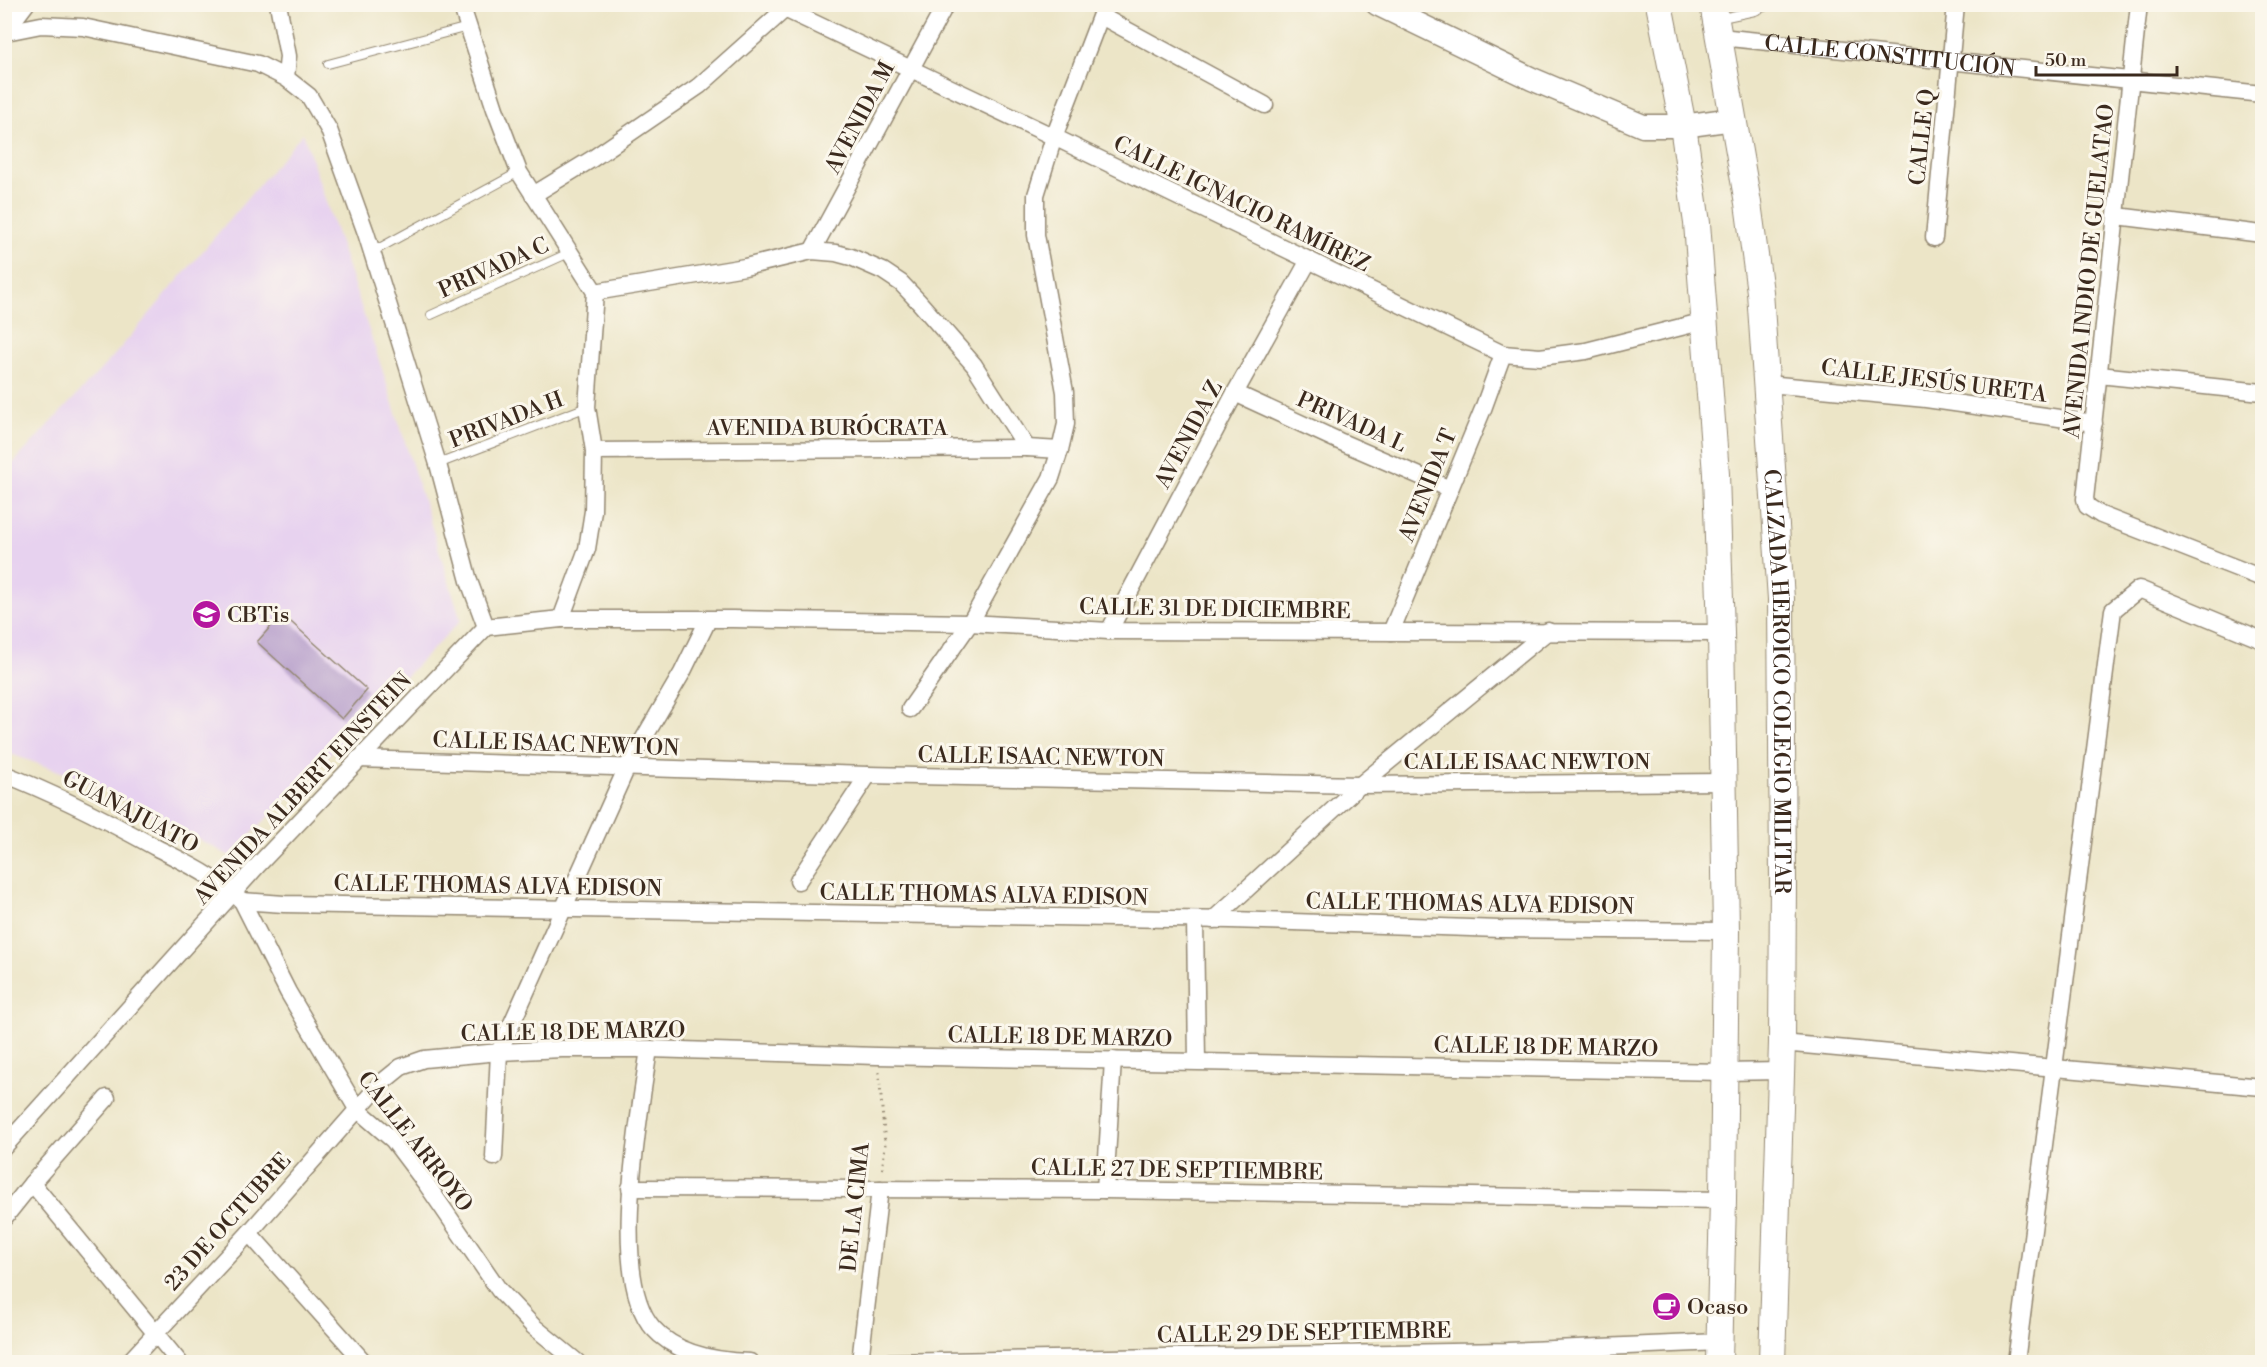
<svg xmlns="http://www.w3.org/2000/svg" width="2267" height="1367" viewBox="0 0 2267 1367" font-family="'Libre Bodoni',serif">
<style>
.built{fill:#e7d2ef}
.building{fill:#b69ecb}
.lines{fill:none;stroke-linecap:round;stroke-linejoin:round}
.lane-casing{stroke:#948872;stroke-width:10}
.street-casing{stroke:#948872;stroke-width:19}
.secondary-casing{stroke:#948872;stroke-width:25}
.primary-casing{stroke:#948872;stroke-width:28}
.path{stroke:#948872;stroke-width:3;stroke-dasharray:1.5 4.5;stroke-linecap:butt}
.lane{stroke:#fff;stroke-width:8}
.street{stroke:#fff;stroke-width:16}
.secondary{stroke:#fff;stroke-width:22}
.primary{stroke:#fff;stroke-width:26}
.labels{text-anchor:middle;stroke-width:6;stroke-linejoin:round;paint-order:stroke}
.street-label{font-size:22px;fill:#3b2a1e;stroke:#fbf7ec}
.poi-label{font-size:22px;fill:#3b2a1e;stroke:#fbf7ec;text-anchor:start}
</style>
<rect width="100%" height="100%" fill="#fbf7ec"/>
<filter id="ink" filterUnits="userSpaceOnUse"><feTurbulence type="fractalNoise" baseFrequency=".0167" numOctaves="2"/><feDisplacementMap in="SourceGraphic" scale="12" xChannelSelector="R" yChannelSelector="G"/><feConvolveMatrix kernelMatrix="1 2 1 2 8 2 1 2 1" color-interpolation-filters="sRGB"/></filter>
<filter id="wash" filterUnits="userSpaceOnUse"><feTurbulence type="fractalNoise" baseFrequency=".008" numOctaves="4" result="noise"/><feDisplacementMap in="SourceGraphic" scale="24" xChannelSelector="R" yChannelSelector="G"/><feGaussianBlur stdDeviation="1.35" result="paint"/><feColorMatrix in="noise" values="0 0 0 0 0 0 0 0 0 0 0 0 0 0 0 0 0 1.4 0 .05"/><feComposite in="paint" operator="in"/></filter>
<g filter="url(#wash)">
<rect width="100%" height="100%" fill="#ece5c7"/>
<!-- built -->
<path class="built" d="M 303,133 L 383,372 L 461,620 L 230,856 L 95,784 L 5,752 L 5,472 L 118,351 Z"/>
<g id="blocks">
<!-- building -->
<path class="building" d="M 282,614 L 367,690 L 342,719 L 257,642 Z"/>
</g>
</g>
<g filter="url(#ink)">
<use href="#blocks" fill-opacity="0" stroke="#948872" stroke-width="1.5"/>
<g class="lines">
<defs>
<path id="lane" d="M 1717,19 L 1755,11 L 1771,4
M 328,64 L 468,27
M 372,252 L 519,172
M 431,315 L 569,253
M 438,464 L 587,407"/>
<g id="street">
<path d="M 278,4 L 288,56 L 286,78"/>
<path d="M 461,4 L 495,109 L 519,172 L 595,292 L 587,407 L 594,451 L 593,511 L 587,549 L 561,619"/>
<path d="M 774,4 L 1054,137 L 1503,354 L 1540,357 L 1586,351 L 1705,321"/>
<path d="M 2139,4 L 2085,499 L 2087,506 L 2101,515 L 2262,578"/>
<path d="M 1101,16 L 1265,105"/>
<path d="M 6,32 L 41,25 L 83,27 L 258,64 L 286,78 L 309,96 L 329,130 L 366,233 L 438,464 L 469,581 L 486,627"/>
<path d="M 4,33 L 26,4"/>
<path id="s1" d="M 1720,37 L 2262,94"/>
<path d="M 533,195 L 592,159 L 699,86 L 784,10 L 787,4"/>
<path d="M 2117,216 L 2262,234"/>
<path d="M 1934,238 L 1956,4"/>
<path d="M 812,251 L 946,4"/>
<path d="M 595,292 L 745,267 L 812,251 L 836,253 L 851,257 L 883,271 L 901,283 L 919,302 L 974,365 L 1027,448"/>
<path d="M 2099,375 L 2262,392"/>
<path d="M 1768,384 L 1926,399 L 2094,423"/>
<path d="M 1235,393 L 1339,441 L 1450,489"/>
<path d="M 594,451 L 1027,448 L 1060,450"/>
<path d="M 1109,631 L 1235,393 L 1309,260"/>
<path d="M 1391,632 L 1483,409 L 1503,354"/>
<path d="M 910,709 L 970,623 L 1051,478 L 1060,450 L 1066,424 L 1065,392 L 1036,235 L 1036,195 L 1054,137 L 1105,4"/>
<path d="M 358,759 L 868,775 L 1360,785 L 1723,782"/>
<path d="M 4,774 C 56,794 106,820 155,847 C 184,862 218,878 242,901 L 288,992 L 357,1109 L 393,1140 L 427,1185 L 499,1290 L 533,1326 L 577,1362"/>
<path d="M 798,881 L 868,775"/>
<path d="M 242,901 L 284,904 L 1231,920 L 1500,929 L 1726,931"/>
<path d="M 1195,920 L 1197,1061"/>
<path d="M 1213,920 L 1360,785 L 1548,631"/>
<path d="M 1782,1043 L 2262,1087"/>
<path d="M 649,1049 C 640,1112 608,1278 653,1328 C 676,1354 717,1361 750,1362"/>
<path d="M 4,1147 L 258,865 L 486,627 L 561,619 L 732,619 L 970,623 L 1109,631 L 1721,633"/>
<path d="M 494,1157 L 499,1052 L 627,767 L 682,673 L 708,620"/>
<path d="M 32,1183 L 179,1362"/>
<path d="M 630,1188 L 1105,1190 L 1723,1200"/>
<path d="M 1105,1190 L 1113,1060"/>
<path d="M 4,1218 L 32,1183 L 107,1098"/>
<path d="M 249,1233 L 364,1362"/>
<path d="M 129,1362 L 249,1233 L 380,1084 L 401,1067 L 424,1059 L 499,1052 L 562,1049 L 649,1049 L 877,1056 L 1723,1072 L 1781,1071"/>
<path d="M 860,1362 L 880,1189"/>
<path d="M 889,1362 L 1508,1351 L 1720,1342"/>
<path d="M 2016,1362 L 2113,610 L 2139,589 L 2262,640"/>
</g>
<path id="secondary" d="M 1377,4 L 1532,79 L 1643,126 L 1683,126 L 1733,119"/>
<g id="primary">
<path d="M 1659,4 L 1683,126 L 1697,223 L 1716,474 L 1721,633 L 1726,931 L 1723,1200 L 1719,1362"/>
<path id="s2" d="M 1713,4 L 1748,203 L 1760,292 L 1781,599 L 1783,881 L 1782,1043 L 1772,1362"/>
</g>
</defs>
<!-- lane casing -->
<use href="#lane" class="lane-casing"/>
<!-- street casing -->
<use href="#street" class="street-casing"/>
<!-- secondary casing -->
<use href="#secondary" class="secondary-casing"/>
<!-- primary casing -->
<use href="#primary" class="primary-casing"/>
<!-- path -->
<path class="path" d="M 879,1072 L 885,1145 L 882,1173"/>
<!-- lane -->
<use href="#lane" class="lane"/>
<!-- street -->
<use href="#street" class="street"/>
<!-- secondary -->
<use href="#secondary" class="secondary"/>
<!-- primary -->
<use href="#primary" class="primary"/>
</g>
</g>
<!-- icons -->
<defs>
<symbol id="school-disc" viewBox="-11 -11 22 22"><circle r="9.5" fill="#b5179e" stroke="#fbf7ec"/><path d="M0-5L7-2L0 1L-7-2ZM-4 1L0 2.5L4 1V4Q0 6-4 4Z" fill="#fff"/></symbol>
<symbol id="cafe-disc" viewBox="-11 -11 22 22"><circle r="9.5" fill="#b5179e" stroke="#fbf7ec"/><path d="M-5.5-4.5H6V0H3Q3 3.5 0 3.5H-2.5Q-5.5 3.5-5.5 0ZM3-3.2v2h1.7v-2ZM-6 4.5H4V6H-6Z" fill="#fff"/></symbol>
</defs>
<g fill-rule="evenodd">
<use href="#school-disc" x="190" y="598" width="33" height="33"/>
<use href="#cafe-disc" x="1650" y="1290" width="33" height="33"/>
</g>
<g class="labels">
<!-- street labels -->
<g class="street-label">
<text dy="8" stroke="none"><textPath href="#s1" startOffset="171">CALLE CONSTITUCIÓN</textPath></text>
<text transform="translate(859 117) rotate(-62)" y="8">AVENIDA M</text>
<text transform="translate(1921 137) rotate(-84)" y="8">CALLE Q</text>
<text transform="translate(1242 203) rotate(26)" y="8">CALLE IGNACIO RAMÍREZ</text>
<text transform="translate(493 267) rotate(-24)" y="8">PRIVADA C</text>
<text transform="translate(2088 271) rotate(-84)" y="8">AVENIDA INDIO DE GUELATAO</text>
<text transform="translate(1934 380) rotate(7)" y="8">CALLE JESÚS URETA</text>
<text transform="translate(506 419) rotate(-21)" y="8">PRIVADA H</text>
<text transform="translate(1352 421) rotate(24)" y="8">PRIVADA L</text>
<text x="827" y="435">AVENIDA BURÓCRATA</text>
<text transform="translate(1188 434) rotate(-62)" y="8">AVENIDA Z</text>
<text transform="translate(1427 485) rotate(-68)" y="8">AVENIDA T</text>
<text transform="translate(1215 608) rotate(1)" y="8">CALLE 31 DE DICIEMBRE</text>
<text dy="8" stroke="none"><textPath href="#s2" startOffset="682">CALZADA HEROICO COLEGIO MILITAR</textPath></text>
<text transform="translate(556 743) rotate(2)" y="8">CALLE ISAAC NEWTON</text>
<text transform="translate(1041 756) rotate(1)" y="8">CALLE ISAAC NEWTON</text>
<text x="1527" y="769">CALLE ISAAC NEWTON</text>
<text transform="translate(302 788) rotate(-47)" y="8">AVENIDA ALBERT EINSTEIN</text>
<text transform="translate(131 811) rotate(28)" y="8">GUANAJUATO</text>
<text transform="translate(498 885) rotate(1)" y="8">CALLE THOMAS ALVA EDISON</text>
<text transform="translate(984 894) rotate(1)" y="8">CALLE THOMAS ALVA EDISON</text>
<text transform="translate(1470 903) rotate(1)" y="8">CALLE THOMAS ALVA EDISON</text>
<text transform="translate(573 1031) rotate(-1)" y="8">CALLE 18 DE MARZO</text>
<text transform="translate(1060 1036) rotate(1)" y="8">CALLE 18 DE MARZO</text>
<text transform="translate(1546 1046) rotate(1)" y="8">CALLE 18 DE MARZO</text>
<text transform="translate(416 1141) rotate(52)" y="8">CALLE ARROYO</text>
<text transform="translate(1177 1169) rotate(1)" y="8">CALLE 27 DE SEPTIEMBRE</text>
<text transform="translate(854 1207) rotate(-84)" y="8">DE LA CIMA</text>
<text transform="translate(227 1221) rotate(-48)" y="8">23 DE OCTUBRE</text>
<text transform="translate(1304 1332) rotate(-1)" y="8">CALLE 29 DE SEPTIEMBRE</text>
</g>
<!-- poi labels -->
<g class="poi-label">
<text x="227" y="622">CBTis</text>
<text x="1687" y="1314">Ocaso</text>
</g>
</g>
<!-- margin -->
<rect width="2267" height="1367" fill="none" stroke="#fbf7ec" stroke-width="24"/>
<!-- scale -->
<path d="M2036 66v9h141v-9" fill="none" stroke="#3b2a1e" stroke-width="3"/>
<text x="2045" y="66" font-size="18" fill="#3b2a1e" stroke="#fbf7ec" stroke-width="4.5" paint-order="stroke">50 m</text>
</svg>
